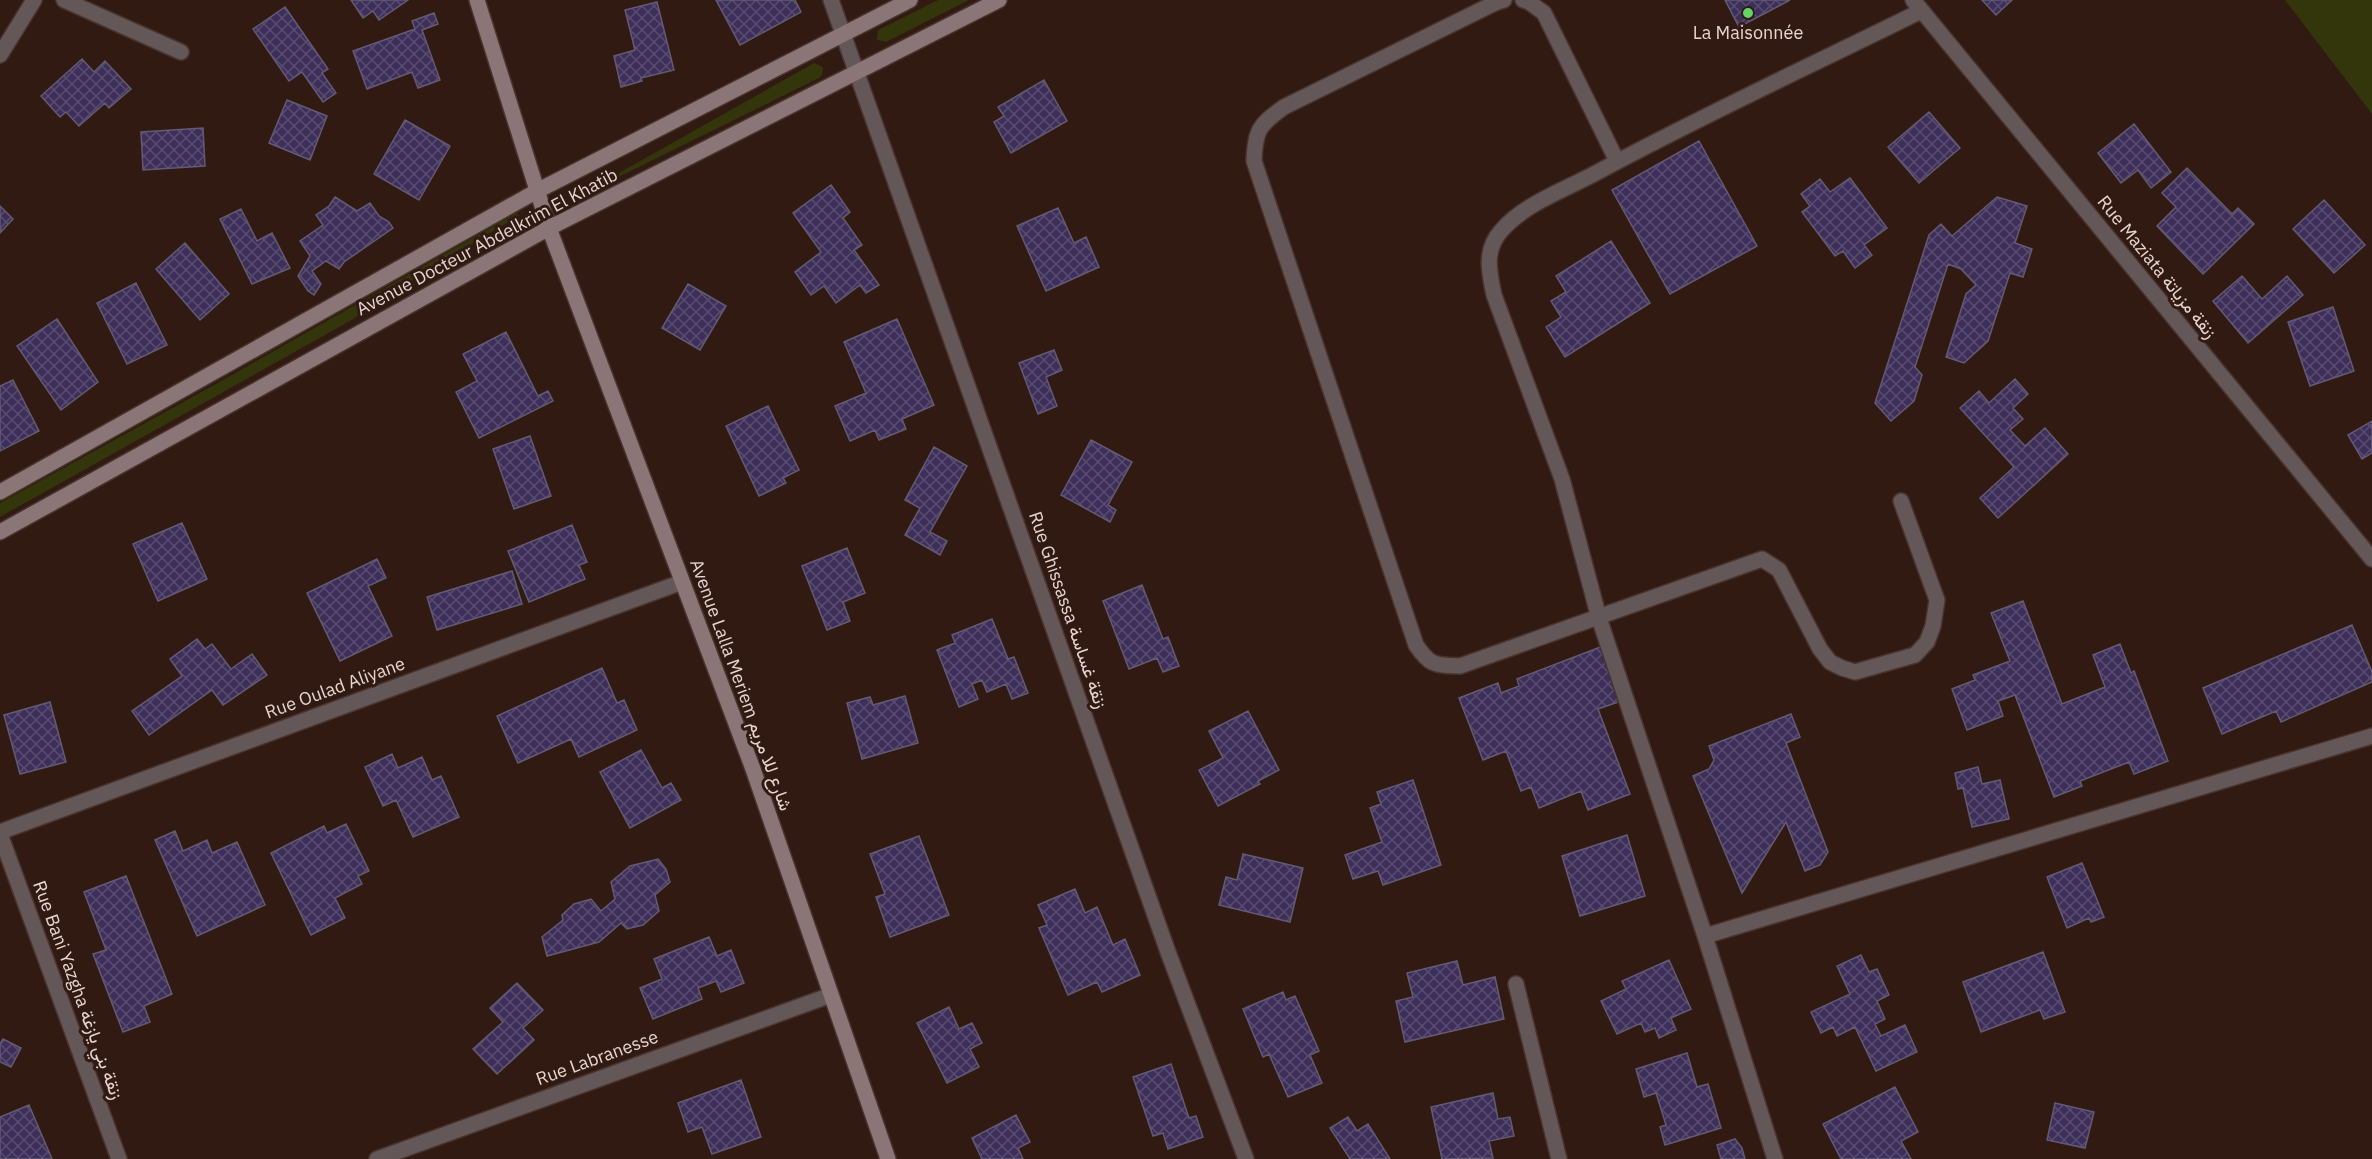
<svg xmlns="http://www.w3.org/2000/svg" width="2372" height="1159" viewBox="0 0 2372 1159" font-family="'IBM Plex Sans',Vazirmatn,sans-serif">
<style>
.green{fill:#33350a}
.building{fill:url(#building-cross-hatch);stroke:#625b73;stroke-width:1.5}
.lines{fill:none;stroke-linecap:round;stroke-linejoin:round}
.street-casing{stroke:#49342d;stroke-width:18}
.secondary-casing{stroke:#49342d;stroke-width:18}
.street{stroke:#645758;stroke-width:15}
.secondary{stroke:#8b7677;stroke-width:15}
.poi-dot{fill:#63d468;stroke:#301a12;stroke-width:2}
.labels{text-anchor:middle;stroke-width:6;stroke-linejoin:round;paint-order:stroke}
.poi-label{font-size:18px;fill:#e6d6d1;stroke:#301a12}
.street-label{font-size:18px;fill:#e6d6d1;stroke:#301a12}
</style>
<defs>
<pattern id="building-cross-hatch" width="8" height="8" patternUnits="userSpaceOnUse" patternTransform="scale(1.5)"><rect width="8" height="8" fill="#3d2f5a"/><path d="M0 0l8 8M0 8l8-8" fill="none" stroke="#594c71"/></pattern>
</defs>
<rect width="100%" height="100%" fill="#301a12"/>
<!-- green -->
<path class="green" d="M 938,0 L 969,0 L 886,42 L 877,40 L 878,30 Z
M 2285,0 L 2372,0 L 2372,114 Z
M 814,63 L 823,67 L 822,75 L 819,78 L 562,205 Z
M 517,213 L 519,216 L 441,262 L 350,321 L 0,517 L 0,503 L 214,385 Z"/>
<!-- building -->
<path class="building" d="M 351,0 L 408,0 L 379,20 L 373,11 L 363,18 Z
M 716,0 L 795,0 L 801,12 L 740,45 Z
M 1725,0 L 1790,0 L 1739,27 Z
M 1982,0 L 2012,0 L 1996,15 Z
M 657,2 L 674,70 L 641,78 L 642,81 L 621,87 L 614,56 L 635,50 L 625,10 Z
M 285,7 L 328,69 L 322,73 L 336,93 L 323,102 L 302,72 L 289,81 L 253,29 Z
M 434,13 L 438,24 L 422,30 L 440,80 L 418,88 L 412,72 L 367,89 L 353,51 L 415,29 L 412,21 Z
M 82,59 L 94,72 L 105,61 L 131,89 L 109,108 L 105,103 L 79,126 L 66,112 L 60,117 L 41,96 Z
M 1044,80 L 1067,121 L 1011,153 L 994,122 L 1004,116 L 998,107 Z
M 287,100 L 327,116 L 310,160 L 269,143 Z
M 1929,112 L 1960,148 L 1919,183 L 1888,147 Z
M 405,120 L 450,146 L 419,200 L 374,174 Z
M 2134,124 L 2171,172 L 2151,188 L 2138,170 L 2121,183 L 2098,153 Z
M 203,128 L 205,166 L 143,170 L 141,132 Z
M 1699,141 L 1757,246 L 1670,294 L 1612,190 Z
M 2187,168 L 2232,214 L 2238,208 L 2254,224 L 2203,274 L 2157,226 L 2176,207 L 2162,193 Z
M 1850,178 L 1887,228 L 1864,245 L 1872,255 L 1855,268 L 1843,251 L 1835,256 L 1802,212 L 1810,206 L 1801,194 L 1820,179 L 1830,192 Z
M 831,185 L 850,212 L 843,218 L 862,245 L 854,250 L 879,285 L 866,293 L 860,285 L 836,303 L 824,286 L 811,295 L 795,272 L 821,252 L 793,213 Z
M 335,197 L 357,211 L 370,203 L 379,216 L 389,222 L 393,228 L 344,262 L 339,269 L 326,261 L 312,271 L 321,284 L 314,295 L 308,291 L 298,276 L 310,256 L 300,241 L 323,225 L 316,215 L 329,206 Z
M 1997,197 L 2027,206 L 2015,243 L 2032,249 L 2023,277 L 2010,273 L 1988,341 L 1964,363 L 1946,357 L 1966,294 L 1976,285 L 1961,269 L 1948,264 L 1915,367 L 1922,375 L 1914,401 L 1891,421 L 1875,403 L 1929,235 L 1941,224 L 1952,236 Z
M 2324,200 L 2365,245 L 2334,273 L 2293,229 Z
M 0,206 L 13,219 L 0,233 Z
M 1058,208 L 1074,243 L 1086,237 L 1099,267 L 1046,291 L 1017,226 Z
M 241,209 L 257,241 L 272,233 L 290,268 L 252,284 L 220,219 Z
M 1611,241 L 1650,303 L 1565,357 L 1546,327 L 1561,317 L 1551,301 L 1566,292 L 1556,276 Z
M 185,243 L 229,294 L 200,320 L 156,269 Z
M 2242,276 L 2262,299 L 2287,276 L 2303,295 L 2248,343 L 2213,301 Z
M 136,283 L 167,345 L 127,364 L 97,303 Z
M 688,284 L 726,306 L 700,350 L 662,328 Z
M 2333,307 L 2354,371 L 2310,386 L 2288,322 Z
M 57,319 L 98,382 L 61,410 L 17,346 Z
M 897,319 L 934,405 L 902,419 L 906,429 L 879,440 L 875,430 L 850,441 L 835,406 L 866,393 L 844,342 Z
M 506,332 L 538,396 L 548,391 L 553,401 L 479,438 L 456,392 L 477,381 L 463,354 Z
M 1054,350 L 1062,370 L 1046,377 L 1057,406 L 1038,414 L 1019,363 Z
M 2015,379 L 2028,394 L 2013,408 L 2023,419 L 2010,430 L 2025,446 L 2045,428 L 2068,454 L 1998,518 L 1980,498 L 2014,467 L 1960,408 L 1979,391 L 1989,403 Z
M 13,380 L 39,431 L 0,451 L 0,386 Z
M 768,406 L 799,470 L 783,478 L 786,483 L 759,496 L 726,426 Z
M 2372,421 L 2372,453 L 2362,459 L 2348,435 Z
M 530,436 L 551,496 L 514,509 L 493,449 Z
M 1091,440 L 1132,462 L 1108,505 L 1116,510 L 1110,522 L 1061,495 Z
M 934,447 L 967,466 L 930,532 L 947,541 L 940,555 L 905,535 L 920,508 L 905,500 Z
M 182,523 L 207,579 L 158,601 L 133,544 Z
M 572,525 L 587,562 L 579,565 L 585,579 L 529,602 L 508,551 Z
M 847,548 L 865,593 L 843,602 L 850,621 L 827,630 L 802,566 Z
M 377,559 L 386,578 L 368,586 L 392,636 L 340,661 L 307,593 Z
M 512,571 L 522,604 L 437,630 L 427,597 Z
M 1142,585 L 1163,639 L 1168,637 L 1179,666 L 1163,672 L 1157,658 L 1129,669 L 1103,601 Z
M 2023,601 L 2062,704 L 2105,687 L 2093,655 L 2120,644 L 2131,673 L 2134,671 L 2168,761 L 2134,774 L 2129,762 L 2080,781 L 2082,786 L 2054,797 L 2015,695 L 1998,701 L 2003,716 L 1967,730 L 1952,689 L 1975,680 L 1973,675 L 2010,661 L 1991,613 Z
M 992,619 L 1008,659 L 1014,657 L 1028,693 L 1012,699 L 1006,684 L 987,692 L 982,680 L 972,684 L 978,699 L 959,707 L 937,650 L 955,643 L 952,635 Z
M 2352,625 L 2372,672 L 2372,682 L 2281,722 L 2276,711 L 2222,734 L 2203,688 Z
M 197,639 L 205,649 L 212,644 L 231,669 L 252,654 L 267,675 L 223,705 L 212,690 L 149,735 L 132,711 L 182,676 L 170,659 Z
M 1603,646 L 1624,700 L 1598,709 L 1630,794 L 1588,810 L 1581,791 L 1539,808 L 1531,787 L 1521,791 L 1506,751 L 1483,760 L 1459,698 L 1498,683 L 1501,693 L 1519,686 L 1517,679 Z
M 602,668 L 617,703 L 624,700 L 637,730 L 579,757 L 571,739 L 518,763 L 497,716 Z
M 905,696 L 918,743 L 862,759 L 847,703 L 870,697 L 873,705 Z
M 50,702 L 66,762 L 20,774 L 4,715 Z
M 1248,711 L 1279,770 L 1258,781 L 1260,784 L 1218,806 L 1199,770 L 1223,758 L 1209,731 Z
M 1791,714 L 1800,737 L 1786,743 L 1828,852 L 1820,865 L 1805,871 L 1786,822 L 1742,893 L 1693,776 L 1709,769 L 1714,760 L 1709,746 Z
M 641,750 L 662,788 L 671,783 L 681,800 L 630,828 L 600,772 Z
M 392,754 L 398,768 L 422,757 L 432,780 L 441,776 L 459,817 L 413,837 L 396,800 L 383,806 L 365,767 Z
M 1978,767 L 1982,784 L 2000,780 L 2009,819 L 1972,827 L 1963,788 L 1958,789 L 1955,773 Z
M 1413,780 L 1441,865 L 1383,885 L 1378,871 L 1353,879 L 1345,855 L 1382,842 L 1370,808 L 1381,804 L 1377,792 Z
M 346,824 L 369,871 L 358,876 L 362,884 L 335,898 L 345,918 L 311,935 L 271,853 L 324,826 L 327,833 Z
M 175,831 L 183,851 L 207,840 L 212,853 L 237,842 L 265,905 L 197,936 L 155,840 Z
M 1627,835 L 1645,896 L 1580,916 L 1562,856 Z
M 919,836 L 949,915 L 890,937 L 876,897 L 885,894 L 870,854 Z
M 1243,854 L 1303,868 L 1290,922 L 1219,905 L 1226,877 L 1237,880 Z
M 658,859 L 666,869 L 670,882 L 655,895 L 659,911 L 643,925 L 627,929 L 621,923 L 599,942 L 547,956 L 542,937 L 563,920 L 562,915 L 574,904 L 591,899 L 601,911 L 615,899 L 611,882 L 630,866 Z
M 2082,863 L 2104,917 L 2091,922 L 2089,918 L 2067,928 L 2047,877 Z
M 126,876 L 172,994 L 144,1006 L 150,1022 L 123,1032 L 93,954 L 106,950 L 84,892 Z
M 1075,889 L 1085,913 L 1097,907 L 1113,945 L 1125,939 L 1140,975 L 1102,992 L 1097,982 L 1068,995 L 1039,928 L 1047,925 L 1038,905 Z
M 709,937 L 717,956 L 731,950 L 744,983 L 721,992 L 716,981 L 698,988 L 702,999 L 653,1019 L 640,988 L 662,979 L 654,959 Z
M 2043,952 L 2065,1012 L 2044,1019 L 2040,1010 L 1981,1032 L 1963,982 Z
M 1861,955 L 1869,972 L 1877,969 L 1889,995 L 1877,1001 L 1885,1019 L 1875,1024 L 1881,1036 L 1905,1025 L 1917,1052 L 1876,1071 L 1855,1027 L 1837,1036 L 1833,1027 L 1821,1033 L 1811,1012 L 1850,994 L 1837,966 Z
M 1669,960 L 1691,1009 L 1671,1018 L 1676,1030 L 1659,1038 L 1655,1028 L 1645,1032 L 1641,1023 L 1617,1034 L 1601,1001 L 1626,989 L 1622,981 Z
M 1457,961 L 1463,985 L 1495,977 L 1504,1019 L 1405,1042 L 1396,1001 L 1413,997 L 1407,973 Z
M 517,983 L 543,1010 L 523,1028 L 534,1040 L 497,1074 L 473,1049 L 503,1022 L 490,1008 Z
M 1283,992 L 1286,1000 L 1295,996 L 1313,1037 L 1319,1051 L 1310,1055 L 1322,1083 L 1288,1097 L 1269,1054 L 1263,1057 L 1243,1009 Z
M 949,1007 L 959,1029 L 972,1023 L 982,1043 L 970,1049 L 979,1067 L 947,1083 L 917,1023 Z
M 3,1039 L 21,1048 L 11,1067 L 0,1062 L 0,1044 Z
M 1687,1053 L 1697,1087 L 1708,1084 L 1721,1128 L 1665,1145 L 1660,1127 L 1666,1125 L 1656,1093 L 1644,1097 L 1636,1069 Z
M 1171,1064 L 1189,1118 L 1196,1116 L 1203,1137 L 1168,1149 L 1163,1133 L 1153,1136 L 1133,1077 Z
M 741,1080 L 761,1137 L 712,1154 L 702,1127 L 688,1132 L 678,1103 Z
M 1895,1087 L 1918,1132 L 1901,1141 L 1911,1159 L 1841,1159 L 1823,1124 Z
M 1493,1093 L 1498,1119 L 1510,1117 L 1514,1136 L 1489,1141 L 1493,1158 L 1442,1159 L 1431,1107 Z
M 2055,1103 L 2094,1112 L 2085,1148 L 2047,1140 Z
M 29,1105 L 52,1159 L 0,1159 L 0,1117 Z
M 1016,1115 L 1030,1142 L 1018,1148 L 1023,1159 L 982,1159 L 972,1138 Z
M 1348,1117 L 1357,1131 L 1368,1124 L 1390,1159 L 1350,1159 L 1330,1128 Z
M 1735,1139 L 1742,1148 L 1745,1159 L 1721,1159 L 1717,1145 Z"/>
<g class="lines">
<defs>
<path id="street" d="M 64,0 L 181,52
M 831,0 L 1168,952 L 1246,1159
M 1504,0 L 1497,2 L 1284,107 C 1259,125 1255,130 1254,161 L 1416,645 C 1430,666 1435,665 1460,666 L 1762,559 L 1779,570 L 1820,649 L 1830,662 L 1842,668 L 1855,672 L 1915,655 L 1927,642 L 1933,626 L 1937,600 L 1901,501
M 1523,0 L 1529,2 L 1544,13 L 1617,161
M 1913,0 L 2372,559
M 0,55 L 34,0
M 0,832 L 682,582
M 0,834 L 119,1159
M 1705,936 L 2372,736
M 1516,984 L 1559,1159
M 377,1159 L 831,995
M 1775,1159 L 1705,936 L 1599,618 L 1562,479 L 1494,295 C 1489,272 1484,250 1501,231 C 1524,204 1564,190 1594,174 C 1701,116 1812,65 1921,11"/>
<path id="secondary" d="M 477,0 L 549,228 L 753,769 L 888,1159
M 0,492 L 537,191 L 910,0
M 0,532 L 549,228 L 999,0"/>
</defs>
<!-- street casing -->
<use href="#street" class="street-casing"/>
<!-- secondary casing -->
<use href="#secondary" class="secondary-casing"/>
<!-- street -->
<use href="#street" class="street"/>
<!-- secondary -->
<use href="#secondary" class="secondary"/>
</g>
<!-- markers -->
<circle class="poi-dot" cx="1748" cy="13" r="6"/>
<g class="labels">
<!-- poi labels -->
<g class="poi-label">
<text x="1748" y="39">La Maisonnée</text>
</g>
<!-- street labels -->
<g class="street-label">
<text transform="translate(487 242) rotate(-28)" y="6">Avenue Docteur Abdelkrim El Khatib</text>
<text transform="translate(2157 267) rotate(51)" y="6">Rue Maziata زنقة مزياتة</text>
<text transform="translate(1068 610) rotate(71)" y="6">Rue Ghissassa زنقة غساسة</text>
<text transform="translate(741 685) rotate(70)" y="6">Avenue Lalla Meriem شارع للا مريم</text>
<text transform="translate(335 688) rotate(-20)" y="6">Rue Oulad Aliyane</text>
<text transform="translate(78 990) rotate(70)" y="6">Rue Bani Yazgha زنقة بني يازغة</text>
<text transform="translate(597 1058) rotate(-20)" y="6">Rue Labranesse</text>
</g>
</g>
</svg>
